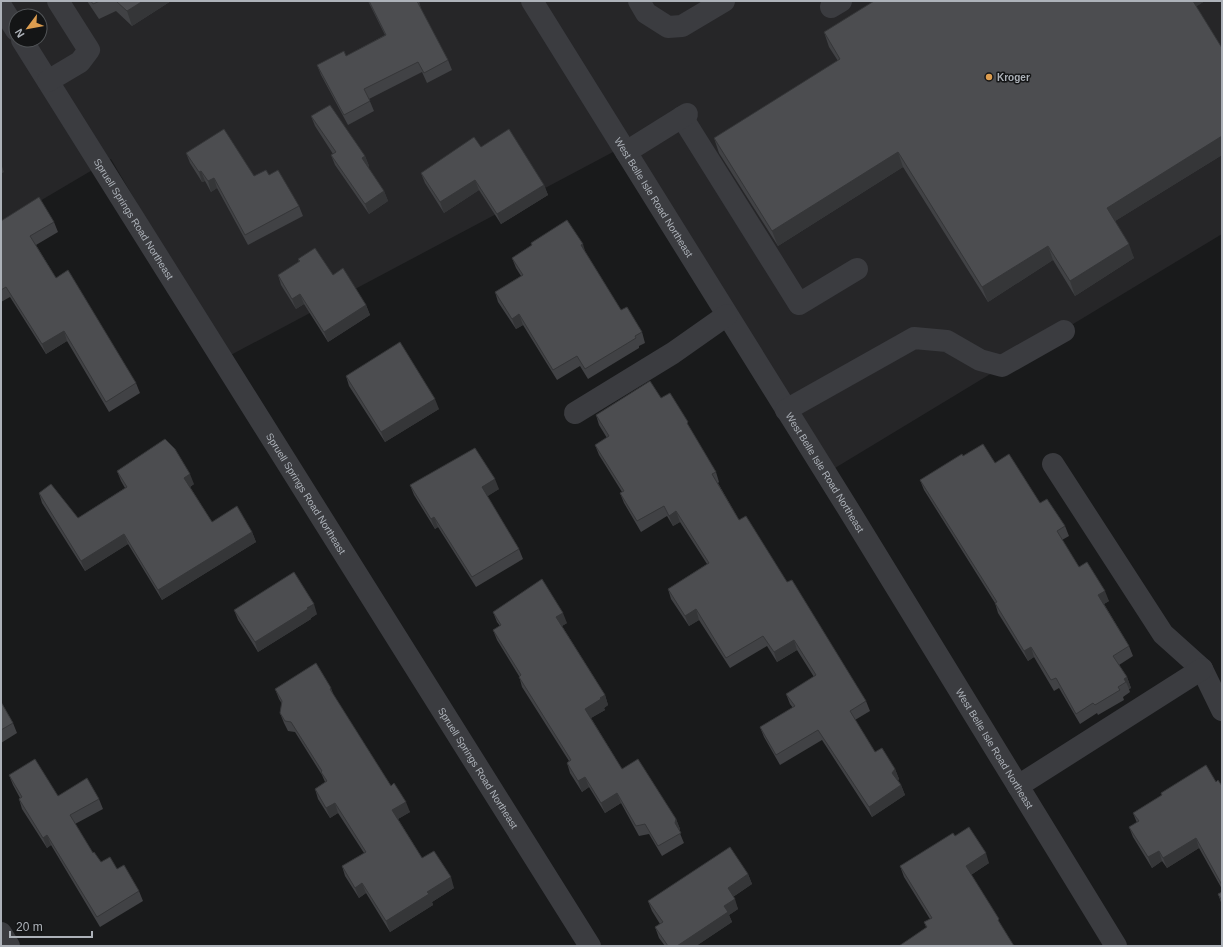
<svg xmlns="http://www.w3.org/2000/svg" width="1223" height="947" viewBox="0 0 1223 947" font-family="Helvetica,sans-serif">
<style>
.built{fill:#262628;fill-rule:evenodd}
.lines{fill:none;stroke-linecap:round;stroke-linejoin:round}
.minor{stroke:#3b3c40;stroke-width:22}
.wall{fill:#414245}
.shaded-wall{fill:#353638}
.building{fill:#4c4d50;stroke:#353638}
.poi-dot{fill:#dd9d4f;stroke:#141516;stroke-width:1.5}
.labels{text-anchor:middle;stroke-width:3;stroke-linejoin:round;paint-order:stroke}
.poi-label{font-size:10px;font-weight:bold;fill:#adb2b9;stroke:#141516;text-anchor:start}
.street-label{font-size:10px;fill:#adb2b9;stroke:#141516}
</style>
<rect width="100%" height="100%" fill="#191a1b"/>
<!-- built -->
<path class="built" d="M 1,1 L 1222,1 L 1222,234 L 835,468 L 630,143 L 227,357 L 111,159 L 1,224 ZM 16,16 L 40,16 L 40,40 L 16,40 Z"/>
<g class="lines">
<!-- minor -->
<g class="minor">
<path id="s1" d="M 532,1 L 847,507 L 1116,946"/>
<path d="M 639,1 L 646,13 L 668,27 L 682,26 L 724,1"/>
<path d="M 1,6 L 16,30"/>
<path d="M 831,7 L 841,1"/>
<path id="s2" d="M 22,40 L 590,946"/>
<path d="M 48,81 L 80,62 L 89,50 L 58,1"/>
<path d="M 682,117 L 799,304 L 857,269"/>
<path d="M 626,152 L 687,114"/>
<path d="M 786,410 L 914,338 L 947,341 L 980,360 L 1002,366 L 1064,331"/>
<path d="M 575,413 L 673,353 L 727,315"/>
<path d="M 1053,464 L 1163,634 L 1202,669 L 1222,710"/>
<path d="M 1018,786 L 1202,669"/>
<path d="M 1,933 L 9,946"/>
</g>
</g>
<!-- wall -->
<path class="wall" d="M 87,1 L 171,1 L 132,26 L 116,11 L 99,19 Z
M 368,1 L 419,1 L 421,9 L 448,60 L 452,70 L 427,83 L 422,72 L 369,99 L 374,111 L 348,125 L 321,75 L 317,65 L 346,56 L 385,35 Z
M 1205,1 L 1196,6 L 1222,48 L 1222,155 L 1115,221 L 1134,258 L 1075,296 L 1053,260 L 988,302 L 903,167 L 778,246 L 719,153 L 714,138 L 838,61 L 829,47 L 824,32 Z
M 311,116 L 365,156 L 369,166 L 368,167 L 384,191 L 388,201 L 369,214 L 335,165 L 331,155 L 333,154 L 315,126 Z
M 481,147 L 544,185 L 548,195 L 501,224 L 479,190 L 444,213 L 425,183 L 421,173 Z
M 186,153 L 254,176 L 269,175 L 299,206 L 303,216 L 248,245 L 217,188 L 211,192 L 205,181 L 202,182 L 190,163 Z
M 1,221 L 54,222 L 58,232 L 36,245 L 56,278 L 136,383 L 140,393 L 109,412 L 67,341 L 46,354 L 10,297 L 1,302 Z
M 531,243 L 586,253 L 621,310 L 642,332 L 645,343 L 639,346 L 639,348 L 588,379 L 580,366 L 557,380 L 523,325 L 516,329 L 498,302 L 495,292 L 521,276 L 516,268 L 512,258 L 532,245 Z
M 298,259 L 333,275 L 366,305 L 370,315 L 328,342 L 304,304 L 296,309 L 281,285 L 278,275 L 299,262 Z
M 346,376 L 439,409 L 385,442 L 349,386 Z
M 661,398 L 691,431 L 716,472 L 719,482 L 718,483 L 739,520 L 787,582 L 866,701 L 870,711 L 855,720 L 875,752 L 895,769 L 899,779 L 898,780 L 901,785 L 905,795 L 872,817 L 822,740 L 780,765 L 764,737 L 760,727 L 793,708 L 790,704 L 786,694 L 814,677 L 797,650 L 777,662 L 767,646 L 730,668 L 699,620 L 689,626 L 671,599 L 668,589 L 707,564 L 680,522 L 673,526 L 667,516 L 641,532 L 624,503 L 620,493 L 622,492 L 599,455 L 595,445 L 607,438 L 599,425 L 596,415 Z
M 963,456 L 1040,503 L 1065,526 L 1069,536 L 1062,540 L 1079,567 L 1109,601 L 1104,604 L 1129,646 L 1133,656 L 1119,665 L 1127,677 L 1131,688 L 1129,689 L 1130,692 L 1123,697 L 1124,700 L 1098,715 L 1097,713 L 1080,724 L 1059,688 L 1054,691 L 1034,657 L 1028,661 L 998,613 L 995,603 L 924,490 L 920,480 Z
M 117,471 L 194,484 L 190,487 L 212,522 L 252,532 L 256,542 L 162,600 L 128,544 L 85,571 L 42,503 L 39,493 L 78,518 L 125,488 L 121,481 Z
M 410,485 L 499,489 L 487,496 L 519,549 L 523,559 L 476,587 L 438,527 L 435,529 L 414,495 Z
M 234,610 L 317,614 L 311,618 L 311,619 L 258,652 L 238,620 Z
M 493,612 L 567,623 L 562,626 L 605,695 L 608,705 L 604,708 L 605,710 L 591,718 L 622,769 L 676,819 L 680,829 L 679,831 L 684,843 L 662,856 L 649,834 L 639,836 L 621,803 L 605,813 L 589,787 L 582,792 L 570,773 L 567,763 L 569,761 L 522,687 L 519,676 L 497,640 L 493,630 L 500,626 L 497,622 Z
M 331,688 L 334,696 L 391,786 L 410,812 L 398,819 L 422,858 L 454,888 L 432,902 L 433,905 L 390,932 L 366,893 L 359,898 L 345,876 L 342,866 L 364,853 L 338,813 L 330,818 L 318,799 L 315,789 L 325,782 L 322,775 L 295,732 L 288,731 L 284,723 L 280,713 L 282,704 L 279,699 L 275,689 Z
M 1,702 L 13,723 L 17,733 L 1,743 Z
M 9,775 L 58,796 L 99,799 L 103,809 L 75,824 L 93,853 L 101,862 L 117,869 L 139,891 L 143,901 L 100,927 L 51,845 L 47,848 L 22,809 L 19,799 L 20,798 L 13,785 Z
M 1216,782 L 1222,786 L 1222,889 L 1199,848 L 1167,868 L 1162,861 L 1152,868 L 1133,837 L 1129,827 L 1137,823 L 1133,813 L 1162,795 L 1161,793 Z
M 955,836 L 989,863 L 971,875 L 926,927 L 924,922 L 930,919 L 904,877 L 900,866 Z
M 748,874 L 752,884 L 733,897 L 738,909 L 729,915 L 732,922 L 696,946 L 665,946 L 659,938 L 655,927 L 660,924 L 652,911 L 648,901 Z
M 1222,892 L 1222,905 L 1218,894 Z"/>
<!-- shaded-wall -->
<path class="shaded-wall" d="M 143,1 L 171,1 L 132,26 L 127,11 Z
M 1191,1 L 1205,1 L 1194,8 Z
M 1222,136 L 1222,155 L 1112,223 L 1107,208 Z
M 898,152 L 903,167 L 778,246 L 772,231 Z
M 365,156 L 369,166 L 366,168 L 362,158 Z
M 1,164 L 4,172 L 1,174 Z
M 201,171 L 205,181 L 202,182 L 199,172 Z
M 214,178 L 217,188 L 211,192 L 208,181 Z
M 475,180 L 479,190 L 444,213 L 440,202 Z
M 544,185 L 548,195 L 501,224 L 497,214 Z
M 384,191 L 388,201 L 369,214 L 365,204 Z
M 583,244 L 586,254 L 581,245 Z
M 1129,244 L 1134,258 L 1075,296 L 1070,281 Z
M 1048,246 L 1053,260 L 988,302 L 982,287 Z
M 300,294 L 304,304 L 296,309 L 292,299 Z
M 366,305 L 370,315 L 328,342 L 324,332 Z
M 519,314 L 523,325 L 516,329 L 512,319 Z
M 64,331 L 67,341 L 46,354 L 42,344 Z
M 435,399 L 439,409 L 385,442 L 381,432 Z
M 190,474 L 194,484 L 188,488 L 184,478 Z
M 495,479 L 499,489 L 485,498 L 482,487 Z
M 676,511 L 680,522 L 673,526 L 669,516 Z
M 434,517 L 438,527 L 435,529 L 431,519 Z
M 252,532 L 256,542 L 162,600 L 158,590 Z
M 124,534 L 128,544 L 85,571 L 81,561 Z
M 1105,591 L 1109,601 L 1102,605 L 1098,595 Z
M 314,604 L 317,614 L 311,618 L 311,619 L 258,652 L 255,642 Z
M 696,609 L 699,620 L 689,626 L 685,616 Z
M 563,613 L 567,623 L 560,627 L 556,617 Z
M 794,640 L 797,650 L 777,662 L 774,652 Z
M 1031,647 L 1034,657 L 1028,661 L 1024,651 Z
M 1127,677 L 1131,688 L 1129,689 L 1126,682 L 1124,679 Z
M 605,695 L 608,705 L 604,708 L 605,710 L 589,719 L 585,709 Z
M 895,769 L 899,779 L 896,783 L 892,773 Z
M 585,777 L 589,787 L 582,792 L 578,781 Z
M 901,785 L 905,795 L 872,817 L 869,807 Z
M 617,793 L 621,803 L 605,813 L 601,803 Z
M 406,802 L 410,812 L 396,820 L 392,810 Z
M 335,803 L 338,813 L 330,818 L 326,808 Z
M 676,819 L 680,829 L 678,833 L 675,823 Z
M 47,835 L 51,845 L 47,848 L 43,838 Z
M 1196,838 L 1199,848 L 1167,868 L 1163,858 Z
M 1159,851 L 1162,861 L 1152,868 L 1148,857 Z
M 986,853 L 989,863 L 969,876 L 966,866 Z
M 748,874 L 752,884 L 731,898 L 728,888 Z
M 451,877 L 454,888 L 432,902 L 433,905 L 390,932 L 386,921 L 427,892 Z
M 362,883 L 366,893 L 359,898 L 355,888 Z
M 735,899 L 738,909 L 729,915 L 732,922 L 696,946 L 677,946 L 724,906 Z"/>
<!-- building -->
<path class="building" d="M 91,1 L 100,1 L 93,4 Z
M 116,1 L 143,1 L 127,11 Z
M 369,1 L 417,1 L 448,60 L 424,73 L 418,62 L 364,89 L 370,101 L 344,115 L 317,65 L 344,51 L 346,56 L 386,35 Z
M 874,1 L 1193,1 L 1222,48 L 1222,136 L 1107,208 L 1129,244 L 1070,281 L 1048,246 L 982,287 L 898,152 L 772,231 L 714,138 L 840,59 L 824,32 Z
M 330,105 L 365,156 L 362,158 L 384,191 L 365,204 L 331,155 L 336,152 L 311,116 Z
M 224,129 L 254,176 L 266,170 L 269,175 L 278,170 L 299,206 L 245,235 L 214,178 L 208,181 L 201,171 L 199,172 L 186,153 Z
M 509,129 L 544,185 L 497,214 L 475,180 L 440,202 L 421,173 L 474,137 L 481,147 Z
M 39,197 L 54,222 L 30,236 L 56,278 L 68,270 L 136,383 L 106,402 L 64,331 L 42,344 L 6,287 L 1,290 L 1,221 Z
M 567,220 L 583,244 L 581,245 L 621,310 L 627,307 L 642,332 L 635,336 L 636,338 L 585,369 L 577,356 L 553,370 L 519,314 L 512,319 L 495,292 L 523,275 L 512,258 L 532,245 L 531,243 Z
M 315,248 L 333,275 L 343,268 L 366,305 L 324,332 L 300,294 L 292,299 L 278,275 L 300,261 L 298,259 Z
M 400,342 L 435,399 L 381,432 L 346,376 Z
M 650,381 L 661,398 L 670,393 L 688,422 L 687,423 L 716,472 L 712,474 L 739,520 L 746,516 L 787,582 L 792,580 L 866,701 L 850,711 L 875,752 L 882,748 L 895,769 L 892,773 L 901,785 L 869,807 L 818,730 L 776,755 L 760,727 L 795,706 L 786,694 L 816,675 L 794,640 L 774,652 L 763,636 L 726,658 L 696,609 L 685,616 L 668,589 L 709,563 L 676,511 L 669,516 L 664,506 L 637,521 L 620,493 L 624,491 L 595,445 L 609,436 L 596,415 Z
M 165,439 L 175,449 L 190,474 L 184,478 L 212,522 L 237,506 L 252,532 L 158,590 L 124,534 L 81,561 L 39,493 L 51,484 L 78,518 L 127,487 L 117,471 Z
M 983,444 L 995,463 L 1009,454 L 1040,503 L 1047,499 L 1065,526 L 1057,531 L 1079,567 L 1087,562 L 1105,591 L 1098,595 L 1129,646 L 1113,656 L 1127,677 L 1124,679 L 1126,682 L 1118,687 L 1120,690 L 1095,705 L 1093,703 L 1076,714 L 1056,678 L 1051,680 L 1031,647 L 1024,651 L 995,603 L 997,602 L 920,480 L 962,454 L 963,456 Z
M 475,448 L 495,479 L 482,487 L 519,549 L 472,577 L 434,517 L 431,519 L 410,485 Z
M 294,572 L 314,604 L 307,608 L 308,609 L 255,642 L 234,610 Z
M 542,579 L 563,613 L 556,617 L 605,695 L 600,698 L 601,699 L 585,709 L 622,769 L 638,759 L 676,819 L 675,823 L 681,833 L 658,846 L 645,824 L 636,826 L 617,793 L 601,803 L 585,777 L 578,781 L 567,763 L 571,760 L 519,677 L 521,675 L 493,630 L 501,625 L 493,612 Z
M 316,663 L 331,688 L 330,689 L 391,786 L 394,783 L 406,802 L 392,810 L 422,858 L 434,851 L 451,877 L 427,892 L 429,894 L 386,921 L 362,883 L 355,888 L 342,866 L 366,852 L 335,803 L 326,808 L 315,789 L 327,781 L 321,772 L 322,771 L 291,722 L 285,721 L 280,713 L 282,701 L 275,689 Z
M 1,702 L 13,723 L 1,730 Z
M 35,759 L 58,796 L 87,778 L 99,799 L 70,815 L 93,853 L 94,852 L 101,862 L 110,857 L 117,869 L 124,865 L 139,891 L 97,917 L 47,835 L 43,838 L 19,799 L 22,797 L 9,775 Z
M 1206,765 L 1216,782 L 1218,780 L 1222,786 L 1222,885 L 1196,838 L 1163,858 L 1159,851 L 1148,857 L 1129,827 L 1139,821 L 1133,813 L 1162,795 L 1161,793 Z
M 969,827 L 986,853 L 966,866 L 999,919 L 998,920 L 1014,946 L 899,946 L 927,927 L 924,922 L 932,918 L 900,866 L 953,833 L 955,836 Z
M 730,847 L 748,874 L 728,888 L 735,899 L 724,906 L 728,912 L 677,946 L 668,946 L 655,927 L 663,922 L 648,901 Z
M 1222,892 L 1222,901 L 1218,894 Z"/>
<!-- markers -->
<circle class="poi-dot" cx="989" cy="77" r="4"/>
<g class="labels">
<!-- poi labels -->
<g class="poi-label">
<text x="997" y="81">Kroger</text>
</g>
<!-- street labels -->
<g class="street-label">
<text dy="4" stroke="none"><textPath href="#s1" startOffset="231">West Belle Isle Road Northeast</textPath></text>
<text dy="4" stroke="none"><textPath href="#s2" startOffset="211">Spruell Springs Road Northeast</textPath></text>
<text dy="4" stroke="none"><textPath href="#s1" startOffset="555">West Belle Isle Road Northeast</textPath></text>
<text dy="4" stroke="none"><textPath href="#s2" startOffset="535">Spruell Springs Road Northeast</textPath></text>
<text dy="4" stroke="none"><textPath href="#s1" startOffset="879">West Belle Isle Road Northeast</textPath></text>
<text dy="4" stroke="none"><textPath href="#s2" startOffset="859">Spruell Springs Road Northeast</textPath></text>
</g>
</g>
<!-- border -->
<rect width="1223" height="947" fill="none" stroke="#adb2b9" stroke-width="4"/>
<!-- north arrow -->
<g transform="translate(28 28) rotate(238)"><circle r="19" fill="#141516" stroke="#515457"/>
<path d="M0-3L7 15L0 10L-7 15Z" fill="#dd9d4f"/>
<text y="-6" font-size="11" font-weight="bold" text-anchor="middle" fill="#adb2b9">N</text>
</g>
<!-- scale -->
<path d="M10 931v6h82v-6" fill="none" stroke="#adb2b9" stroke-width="2"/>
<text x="16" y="931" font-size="12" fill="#adb2b9" stroke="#141516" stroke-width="3" paint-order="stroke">20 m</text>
</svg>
